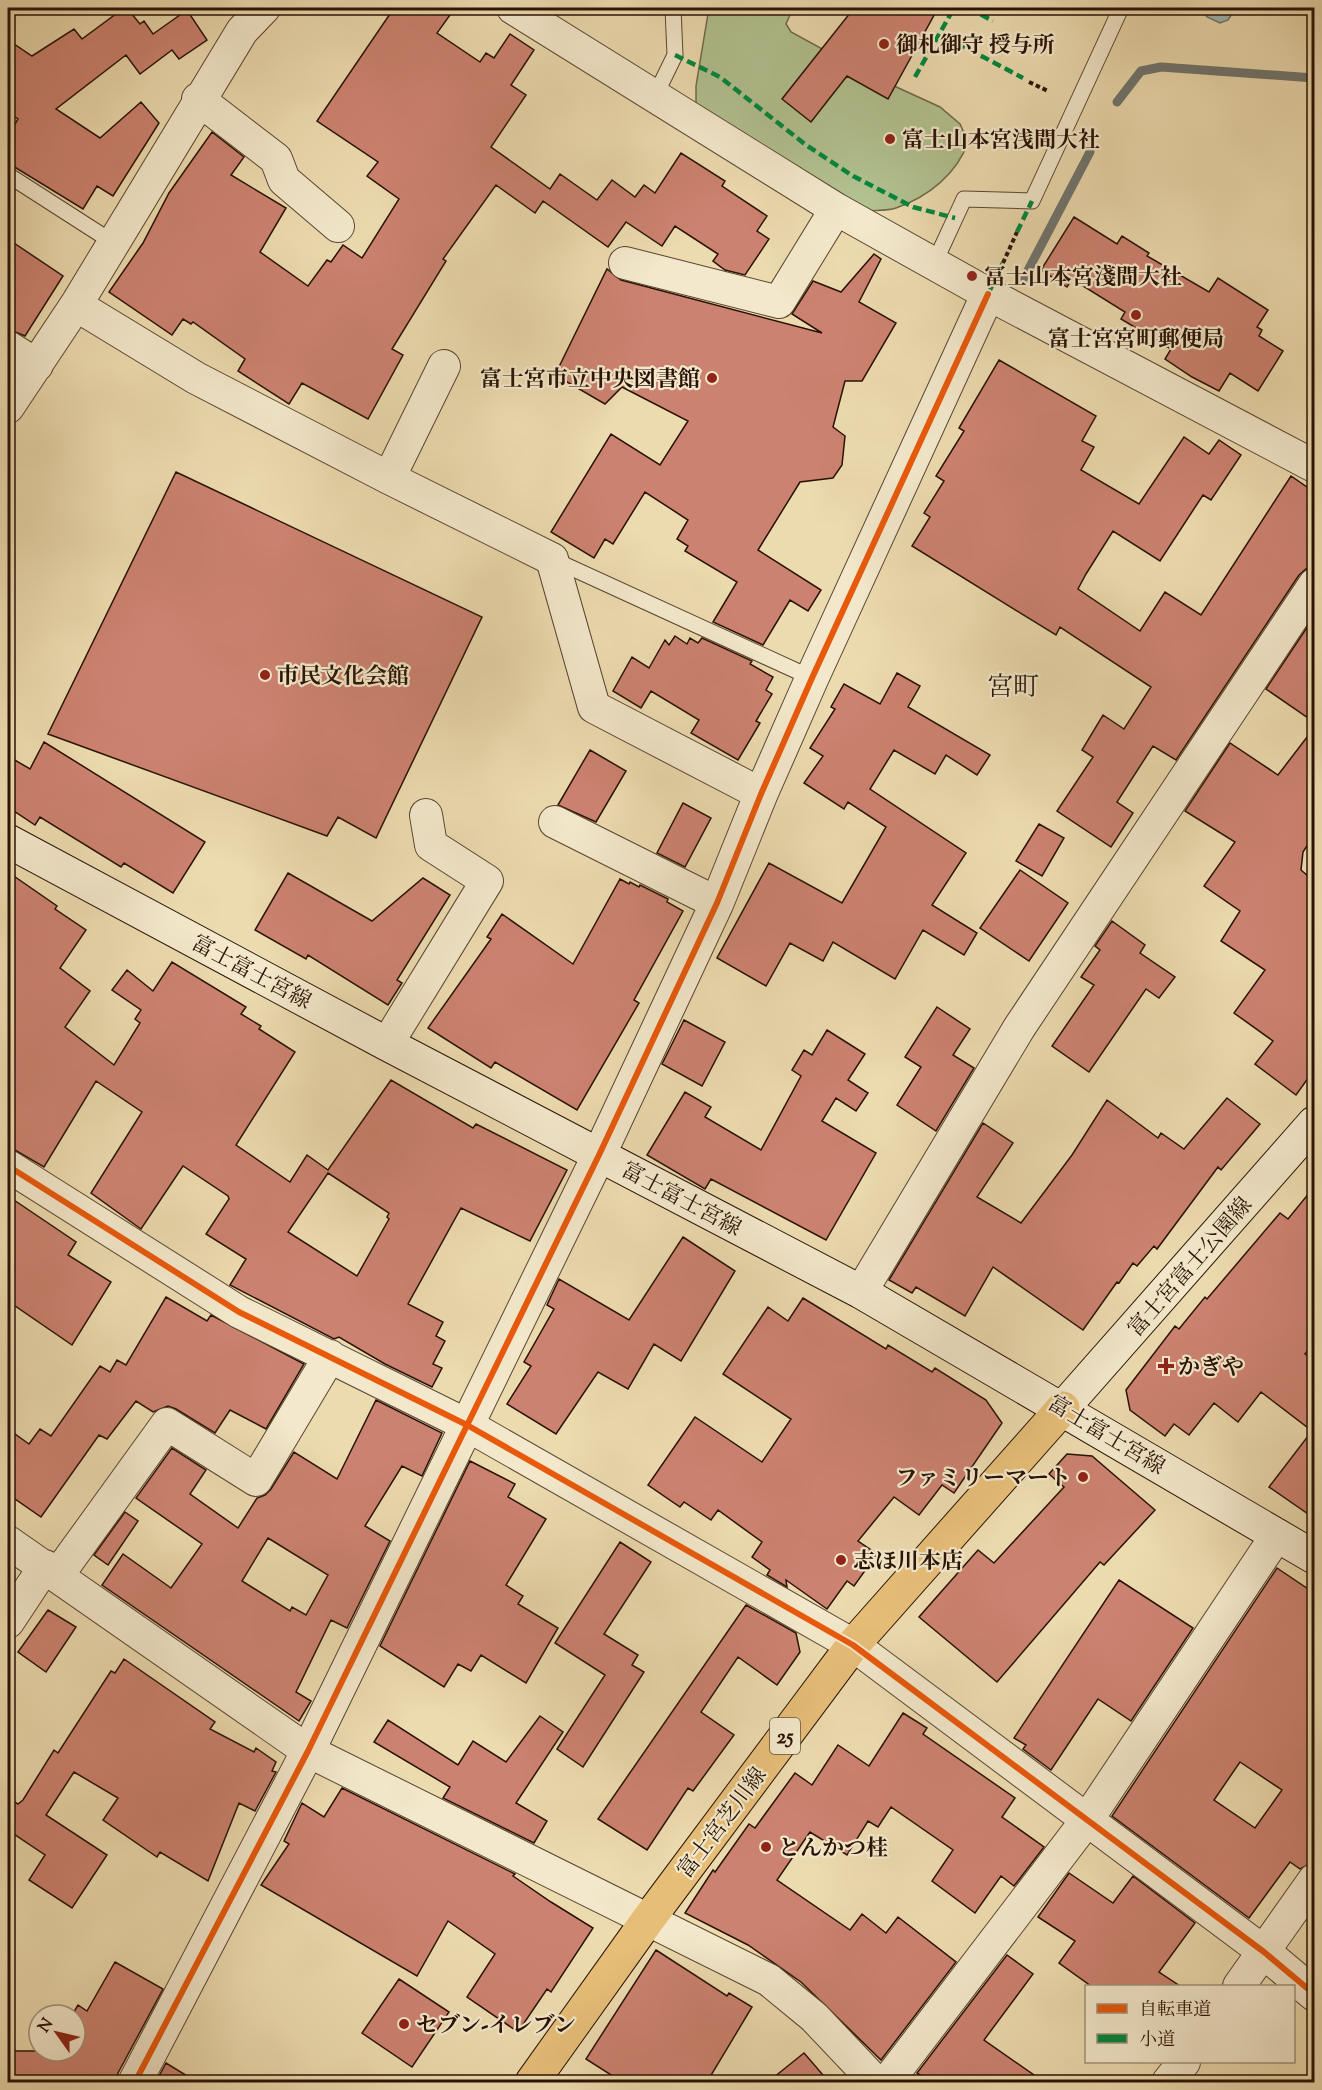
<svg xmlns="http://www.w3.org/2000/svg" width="1322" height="2090" viewBox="0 0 1322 2090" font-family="'Sorts Mill Goudy','Noto Serif JP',serif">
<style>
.green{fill:#b2c190;stroke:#6e6a4a;stroke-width:1.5}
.water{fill:#9fb8b7;stroke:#707670;stroke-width:1.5}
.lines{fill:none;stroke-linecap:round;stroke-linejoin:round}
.stream{stroke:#707670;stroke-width:9}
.building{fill:#cc8270;stroke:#291205;stroke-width:1.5;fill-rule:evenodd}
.service-casing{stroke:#5a4430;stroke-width:17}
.minor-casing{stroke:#5a4430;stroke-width:34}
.tertiary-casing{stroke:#5a4430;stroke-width:35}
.secondary-casing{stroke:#291205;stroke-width:35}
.primary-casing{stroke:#291205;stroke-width:35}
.path{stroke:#291205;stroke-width:4;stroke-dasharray:4.5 3;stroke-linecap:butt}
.service{stroke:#f3e8cb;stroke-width:15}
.minor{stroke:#f3e8cb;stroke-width:32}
.tertiary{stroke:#f3e8cb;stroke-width:33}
.secondary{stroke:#f3e8cb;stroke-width:33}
.primary{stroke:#e6be78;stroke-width:33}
.quiet{stroke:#00873e;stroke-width:4.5;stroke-dasharray:9 4.5;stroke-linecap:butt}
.cycleway-casing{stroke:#f3e8cb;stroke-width:10}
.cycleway{stroke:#e8590c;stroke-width:6}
.poi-dot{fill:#8f2418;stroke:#f3e8cb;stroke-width:2}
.labels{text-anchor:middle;stroke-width:4.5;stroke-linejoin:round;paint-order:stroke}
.shield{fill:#f3e8cb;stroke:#665240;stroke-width:1.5}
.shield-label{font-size:21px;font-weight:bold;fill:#291205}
.poi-label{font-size:22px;font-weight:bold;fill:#291205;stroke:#f3e8cb;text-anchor:start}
.street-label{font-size:22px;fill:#291205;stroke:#f3e8cb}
.quarter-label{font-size:26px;fill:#291205;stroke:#f3e8cb}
</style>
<rect width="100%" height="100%" fill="#ecdbaf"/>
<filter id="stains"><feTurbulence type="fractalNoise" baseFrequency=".00333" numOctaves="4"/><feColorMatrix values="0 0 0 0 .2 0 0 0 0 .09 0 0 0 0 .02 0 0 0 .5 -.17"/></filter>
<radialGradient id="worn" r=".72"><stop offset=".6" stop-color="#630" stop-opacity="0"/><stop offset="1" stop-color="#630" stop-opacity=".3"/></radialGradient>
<!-- green -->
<path class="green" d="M 709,8 L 793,8 L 786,24 L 791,32 L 868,74 L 940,107 L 960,124 L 968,142 C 957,174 928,197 896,208 C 887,211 876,210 867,211 L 696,104 L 696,86 Z"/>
<!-- water -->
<path class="water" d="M 1200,8 L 1236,8 L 1228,20 L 1220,23 L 1207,17 Z"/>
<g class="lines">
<!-- stream -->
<path class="stream" d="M 1117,102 L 1141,71 L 1161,67 L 1314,78
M 1024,278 L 1090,152"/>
</g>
<!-- building -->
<path class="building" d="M 124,8 L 127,8 L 140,24 L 144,21 L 153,34 L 187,10 L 207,40 L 179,59 L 172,50 L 140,74 L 126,55 L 56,109 L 100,138 L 141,102 L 159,123 L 113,196 L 97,186 L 83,209 L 8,163 L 8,136 L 18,119 L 8,112 L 8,40 L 32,56 L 74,29 L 82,39 Z
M 394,8 L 455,8 L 437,33 L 480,62 L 486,53 L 494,58 L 510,34 L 534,50 L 511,85 L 526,95 L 491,147 L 550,189 L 560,174 L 597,200 L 612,180 L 635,197 L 644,185 L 655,193 L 681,153 L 725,181 L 722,186 L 767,216 L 757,231 L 769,239 L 745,275 L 725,270 L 713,261 L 718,254 L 675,226 L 662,246 L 626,222 L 608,247 L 543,201 L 535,213 L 496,185 L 443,259 L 446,261 L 392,349 L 403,355 L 368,419 L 302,383 L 289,404 L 238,371 L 245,359 L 193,322 L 191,324 L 183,319 L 172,335 L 109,292 L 143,243 L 169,193 L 212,132 L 244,157 L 231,175 L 286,208 L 260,252 L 308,286 L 327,260 L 331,262 L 343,245 L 362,258 L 399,199 L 367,176 L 378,162 L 317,121 Z
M 854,8 L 938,8 L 888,99 L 847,76 L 811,122 L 782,99 Z
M 1074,217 L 1117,244 L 1122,236 L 1149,253 L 1147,256 L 1209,292 L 1218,278 L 1268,310 L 1257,327 L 1262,330 L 1259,336 L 1283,351 L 1258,391 L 1230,373 L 1219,391 L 1192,377 L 1165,359 L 1171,349 L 1121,319 L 1125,312 L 1072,279 L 1067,287 L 1041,270 Z
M 8,239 L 63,276 L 25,336 L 8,329 Z
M 874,254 L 881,259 L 859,302 L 896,323 L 862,381 L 845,381 L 833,427 L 845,436 L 842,465 L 833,478 L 800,482 L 758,550 L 821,590 L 808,611 L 790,600 L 763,645 L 713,622 L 737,582 L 685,551 L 688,546 L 677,539 L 688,520 L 645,492 L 613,544 L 605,539 L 594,558 L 551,532 L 611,434 L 660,465 L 688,421 L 622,387 L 605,404 L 555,375 L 607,269 L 621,280 L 822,333 L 792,314 L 813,281 L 841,292 Z
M 999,360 L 1096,416 L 1082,441 L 1094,447 L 1081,470 L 1139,504 L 1184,437 L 1209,454 L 1219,440 L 1241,455 L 1211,500 L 1203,495 L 1160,561 L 1113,531 L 1086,574 L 1078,589 L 1140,631 L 1165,592 L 1201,615 L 1291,476 L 1314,492 L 1314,567 L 1306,569 L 1299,575 L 1176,760 L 1153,746 L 1117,802 L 1133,813 L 1111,847 L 1057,811 L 1093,757 L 1082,750 L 1103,715 L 1124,729 L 1151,687 L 1060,627 L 1056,635 L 912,546 L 930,517 L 924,513 L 944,481 L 936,476 L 964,431 L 959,428 Z
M 176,472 L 482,617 L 376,838 L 338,817 L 327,836 L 48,734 Z
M 1314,617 L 1314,722 L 1266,689 Z
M 675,636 L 687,644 L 690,638 L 698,643 L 702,638 L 752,661 L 750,664 L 773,677 L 766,690 L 772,694 L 756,721 L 760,723 L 738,760 L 691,733 L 699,720 L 651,691 L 641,708 L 613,691 L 632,657 L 649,668 L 665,640 L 669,645 Z
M 897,673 L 920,686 L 908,707 L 990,755 L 977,775 L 946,755 L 935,774 L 894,750 L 870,789 L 966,853 L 932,905 L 977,933 L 964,955 L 923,930 L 895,979 L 833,942 L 823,961 L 790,943 L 766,986 L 717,958 L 769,863 L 842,903 L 886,827 L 848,802 L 844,809 L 804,783 L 823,756 L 810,748 L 835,709 L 831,707 L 844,684 L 880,704 Z
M 1314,728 L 1314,835 L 1303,852 L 1301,870 L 1314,881 L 1314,1070 L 1296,1095 L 1255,1064 L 1273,1041 L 1234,1013 L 1265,970 L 1221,941 L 1240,911 L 1204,886 L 1235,842 L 1185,811 L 1230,743 L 1278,775 Z
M 44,742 L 205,842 L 173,893 L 124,863 L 121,867 L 40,817 L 35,825 L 8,807 L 8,756 L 30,769 Z
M 590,750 L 626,771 L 596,822 L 558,805 Z
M 683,803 L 711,818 L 685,867 L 657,853 Z
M 1039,824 L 1064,838 L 1042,876 L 1016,861 Z
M 1020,870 L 1068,903 L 1029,961 L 980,928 Z
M 8,872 L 57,906 L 55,909 L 86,930 L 60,968 L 90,991 L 65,1027 L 114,1065 L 140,1023 L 135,1019 L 141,1010 L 112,990 L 127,970 L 153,991 L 172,962 L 246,1007 L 241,1014 L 261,1026 L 259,1029 L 295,1052 L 236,1145 L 290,1182 L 307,1155 L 328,1170 L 391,1080 L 473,1128 L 476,1124 L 567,1170 L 530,1241 L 461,1208 L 408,1304 L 443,1322 L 436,1336 L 445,1341 L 433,1364 L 442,1368 L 432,1387 L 385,1364 L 339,1337 L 334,1339 L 230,1285 L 246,1259 L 206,1234 L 229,1199 L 228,1196 L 183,1166 L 141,1229 L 91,1193 L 142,1112 L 96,1081 L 44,1167 L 8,1146 ZM 328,1173 L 389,1213 L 387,1217 L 389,1219 L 357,1276 L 288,1232 Z
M 288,873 L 372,921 L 423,878 L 450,895 L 397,980 L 402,983 L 388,1005 L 308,955 L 306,959 L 255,930 Z
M 620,879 L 629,884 L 630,882 L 639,887 L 640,885 L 668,899 L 667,902 L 683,911 L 634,1000 L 639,1003 L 577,1110 L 495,1062 L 491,1068 L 428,1028 L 491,939 L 487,937 L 502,914 L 573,964 Z
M 1112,921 L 1145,945 L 1140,953 L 1175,977 L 1159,998 L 1146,989 L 1089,1072 L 1052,1046 L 1094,985 L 1081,977 L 1100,950 L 1095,946 Z
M 937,1007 L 970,1029 L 953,1055 L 974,1068 L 936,1131 L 897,1105 L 921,1067 L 905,1057 Z
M 684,1020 L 725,1042 L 702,1086 L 662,1064 Z
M 827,1030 L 865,1054 L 848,1080 L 868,1093 L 856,1111 L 836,1098 L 822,1121 L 876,1153 L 826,1240 L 711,1179 L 705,1189 L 647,1155 L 685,1092 L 711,1107 L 705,1117 L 761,1150 L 801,1076 L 792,1070 L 804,1050 L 812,1055 Z
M 1227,1098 L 1260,1124 L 1221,1170 L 1218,1167 L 1157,1249 L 1154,1246 L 1137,1266 L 1133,1263 L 1119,1283 L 1117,1282 L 1083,1330 L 993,1267 L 965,1316 L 916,1287 L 912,1293 L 889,1280 L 983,1123 L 1013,1143 L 977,1197 L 1021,1223 L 1072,1155 L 1107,1100 L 1158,1138 L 1161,1133 L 1184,1149 Z
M 1314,1187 L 1314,1343 L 1305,1354 L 1314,1361 L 1314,1518 L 1269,1487 L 1312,1431 L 1261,1392 L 1238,1422 L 1214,1403 L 1189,1435 L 1174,1424 L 1165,1436 L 1130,1410 L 1126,1390 L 1175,1326 L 1179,1329 L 1205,1297 L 1207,1299 L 1280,1213 L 1288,1219 Z
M 8,1196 L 76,1242 L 68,1255 L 111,1282 L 72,1345 L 8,1301 Z
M 683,1237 L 735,1271 L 681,1361 L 654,1344 L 628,1389 L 598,1372 L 556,1434 L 507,1404 L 531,1366 L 524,1362 L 554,1309 L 547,1305 L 559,1279 L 629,1320 Z
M 166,1297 L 207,1321 L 211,1315 L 304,1364 L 266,1429 L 230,1410 L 215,1433 L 176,1409 L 168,1406 L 153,1412 L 136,1401 L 107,1439 L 99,1435 L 41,1517 L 8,1494 L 8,1429 L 29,1444 L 40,1429 L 51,1436 L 100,1366 L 110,1372 L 117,1360 L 126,1365 Z
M 803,1298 L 886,1349 L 888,1345 L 932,1372 L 935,1368 L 986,1400 L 1002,1423 L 954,1493 L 942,1485 L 919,1515 L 894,1497 L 858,1541 L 877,1554 L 854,1586 L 847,1581 L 827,1609 L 786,1580 L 787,1587 L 767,1575 L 770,1570 L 752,1557 L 762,1542 L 718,1510 L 711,1520 L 684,1502 L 680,1507 L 648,1485 L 695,1417 L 762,1462 L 791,1419 L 723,1374 L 768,1307 L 788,1321 Z
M 376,1400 L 442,1433 L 422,1476 L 402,1466 L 365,1526 L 390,1541 L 347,1628 L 331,1620 L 296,1692 L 311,1701 L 299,1721 L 102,1585 L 123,1554 L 171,1588 L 202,1544 L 136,1498 L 172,1448 L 206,1470 L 190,1494 L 238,1528 L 257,1498 L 265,1495 L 271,1489 L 294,1452 L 337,1479 ZM 268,1538 L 328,1575 L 306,1615 L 292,1607 L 290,1611 L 242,1581 Z
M 1067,1454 L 1092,1456 L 1155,1510 L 1104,1565 L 1100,1562 L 997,1682 L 919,1617 L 978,1550 L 994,1563 L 1064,1487 L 1049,1474 Z
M 470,1461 L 515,1484 L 508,1497 L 546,1519 L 506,1585 L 523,1596 L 518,1604 L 558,1628 L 526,1683 L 481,1655 L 471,1671 L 458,1664 L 444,1687 L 380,1646 Z
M 125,1512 L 138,1521 L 108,1565 L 94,1555 Z
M 620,1542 L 651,1562 L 604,1634 L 638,1655 L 632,1665 L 644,1672 L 583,1767 L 557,1749 L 605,1675 L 555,1643 Z
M 1277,1568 L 1314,1593 L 1314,1862 L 1300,1869 L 1290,1862 L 1249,1918 L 1112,1816 ZM 1240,1762 L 1282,1790 L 1255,1828 L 1214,1800 Z
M 1119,1580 L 1193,1628 L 1131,1721 L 1098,1699 L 1051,1770 L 1023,1749 L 1026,1745 L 1014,1738 Z
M 746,1605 L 796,1633 L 800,1652 L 777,1685 L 738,1657 L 701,1712 L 734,1735 L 693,1791 L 688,1788 L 647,1850 L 598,1819 Z
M 48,1610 L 76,1627 L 46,1672 L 18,1652 Z
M 124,1659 L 215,1722 L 210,1729 L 254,1752 L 256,1748 L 276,1762 L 272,1771 L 276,1772 L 255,1811 L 239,1803 L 208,1881 L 160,1852 L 157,1857 L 103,1820 L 118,1798 L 74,1772 L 46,1815 L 107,1855 L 72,1908 L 29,1880 L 45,1855 L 8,1830 L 8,1797 L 18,1804 L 23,1800 L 54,1750 L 58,1753 L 111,1671 L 115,1673 Z
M 903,1713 L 927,1728 L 923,1734 L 1015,1798 L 1002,1817 L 1044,1847 L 1014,1886 L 1001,1876 L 975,1913 L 932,1881 L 953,1850 L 891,1807 L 878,1827 L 868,1821 L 847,1855 L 810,1832 L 777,1880 L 850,1930 L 862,1914 L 886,1933 L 898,1917 L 956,1962 L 881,2060 L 801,1982 L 748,1945 L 685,1913 L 713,1870 L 715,1872 L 749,1824 L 755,1828 L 795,1773 L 812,1785 L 838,1745 L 869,1766 Z
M 540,1716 L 563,1732 L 516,1803 L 547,1821 L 534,1843 L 443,1798 L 450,1787 L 374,1742 L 388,1720 L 458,1765 L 473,1741 L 506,1762 Z
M 342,1788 L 515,1874 L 513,1876 L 551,1902 L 593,1928 L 551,1992 L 547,1989 L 518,2032 L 467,1997 L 495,1954 L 448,1921 L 417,1976 L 261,1885 L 289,1844 L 284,1841 L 302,1803 L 324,1817 Z
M 1069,1873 L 1113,1903 L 1133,1876 L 1195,1923 L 1159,1972 L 1180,1986 L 1091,1986 L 1059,1963 L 1075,1941 L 1038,1917 Z
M 656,1950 L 727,1996 L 729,1993 L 752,2007 L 707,2082 L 622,2082 L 586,2059 Z
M 1007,1955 L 1033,1974 L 984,2040 L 1044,2082 L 931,2082 L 917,2073 Z
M 115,1962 L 163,1989 L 118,2073 L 116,2082 L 8,2082 L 8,2051 L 75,2051 L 75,2015 L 72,2015 L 78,2005 L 87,2011 Z
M 399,1979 L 449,2012 L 412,2067 L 362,2033 Z
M 804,2053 L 829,2082 L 768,2082 Z
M 166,2063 L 197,2082 L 156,2082 Z"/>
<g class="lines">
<defs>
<path id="service" d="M 655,96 L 675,55 L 673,8
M 8,175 L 114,243
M 934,264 L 964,199 L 1032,201 L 1121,8
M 552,559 L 812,678"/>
<path id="minor" d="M 513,8 L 836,209 L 988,294 L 1314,466
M 198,99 L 276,159 L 284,180 L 338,226
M 625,263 L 779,302 L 836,209
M 76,305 L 196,378 L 389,478 L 552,559 L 594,707 L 761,794
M 8,347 L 37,365
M 8,407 L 76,305 L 242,31 L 264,8
M 389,478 L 444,366
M 555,822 L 717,903
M 387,1044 L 487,881 L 431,845 L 426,815
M 8,1166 L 239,1312 L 467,1425 L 853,1645 L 1264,1952
M 861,1292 L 1019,1028 L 1314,585
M 8,1542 L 308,1751 L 769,1980 L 814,2017 L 868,2074 L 866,2082
M 57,1576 L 167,1424 L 256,1480 L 330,1356
M 8,1622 L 45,1566
M 1239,1986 L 1314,1880
M 885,2082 L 894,2073 L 1087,1820 L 1277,1535
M 1168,2082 L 1184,2062"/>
<path id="tertiary" d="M 1264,1952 L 1314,1994
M 135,2082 L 308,1751 L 599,1155 L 717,903 L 761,794 L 812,678 L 988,294"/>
<path id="secondary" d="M 8,841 L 387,1044 L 861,1292 L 1314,1557
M 1063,1408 L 1314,1123"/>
<path id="primary" d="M 532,2082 L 647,1921 L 853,1645 L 1063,1408"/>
</defs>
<!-- service casing -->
<use href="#service" class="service-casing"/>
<!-- minor casing -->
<use href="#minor" class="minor-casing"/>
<!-- tertiary casing -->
<use href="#tertiary" class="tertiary-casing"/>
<!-- secondary casing -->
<use href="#secondary" class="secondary-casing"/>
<!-- primary casing -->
<use href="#primary" class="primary-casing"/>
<!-- path -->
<path class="path" d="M 949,38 L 957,43
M 1029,82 L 1048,91
M 1003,263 L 1017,232"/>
<!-- service -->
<use href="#service" class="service"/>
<!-- minor -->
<use href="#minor" class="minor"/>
<!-- tertiary -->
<use href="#tertiary" class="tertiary"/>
<!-- secondary -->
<use href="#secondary" class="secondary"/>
<!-- primary -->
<use href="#primary" class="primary"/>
<!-- quiet -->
<path class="quiet" d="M 969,8 L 993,21
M 1306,8 L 1314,11
M 957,43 L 1023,78
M 675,55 L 720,77 L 806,145 L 853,176 L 913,207 L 955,218
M 915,77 L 954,8
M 1017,232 L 1032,201
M 988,294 L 1003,263"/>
<defs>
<path id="cycleway" d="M 8,1166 L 239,1312 L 467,1425 L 853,1645 L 1264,1952 L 1314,1994
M 135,2082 L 308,1751 L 599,1155 L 717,903 L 761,794 L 812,678 L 988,294"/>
</defs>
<!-- cycleway casing -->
<use href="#cycleway" class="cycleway-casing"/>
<!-- cycleway -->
<use href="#cycleway" class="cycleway"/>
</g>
<!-- markers -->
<g class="poi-dot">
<circle cx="884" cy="44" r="6"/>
<circle cx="890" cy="139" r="6"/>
<circle cx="972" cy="276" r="6"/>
<circle cx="1136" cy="315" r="6"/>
<circle cx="712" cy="378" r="6"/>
<circle cx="265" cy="675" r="6"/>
<path d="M1163 1357h6v6h6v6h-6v6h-6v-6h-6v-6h6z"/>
<circle cx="1083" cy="1477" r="6"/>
<circle cx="841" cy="1560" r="6"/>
<circle cx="766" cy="1847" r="6"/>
<circle cx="404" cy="2024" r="6"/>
</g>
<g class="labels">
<!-- shield labels -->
<rect class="shield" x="770" y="1718" width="30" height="36" rx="4.5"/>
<g class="shield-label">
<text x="785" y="1743">25</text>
</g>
<!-- poi labels -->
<g class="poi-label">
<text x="896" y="52">御札御守 授与所</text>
<text x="902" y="147">富士山本宮浅間大社</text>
<text x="984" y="284">冨士山本宮淺間大社</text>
<text x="1136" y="346" text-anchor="middle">富士宮宮町郵便局</text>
<text x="700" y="386" text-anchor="end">富士宮市立中央図書館</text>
<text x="277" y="683">市民文化会館</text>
<text x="1178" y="1374">かぎや</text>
<text x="1071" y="1485" text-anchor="end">ファミリーマート</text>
<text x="853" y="1568">志ほ川本店</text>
<text x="778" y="1855">とんかつ桂</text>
<text x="416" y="2032">セブン-イレブン</text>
</g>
<!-- street labels -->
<g class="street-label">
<text transform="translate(252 971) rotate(28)" y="8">富士富士宮線</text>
<text transform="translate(682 1198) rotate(28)" y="8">富士富士宮線</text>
<text transform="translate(1189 1266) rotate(-49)" y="8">富士宮富士公園線</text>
<text transform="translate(1107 1434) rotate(31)" y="8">富士富士宮線</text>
<text transform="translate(721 1822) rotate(-53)" y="8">富士宮芝川線</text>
</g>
<!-- quarter labels -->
<g class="quarter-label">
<text x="1013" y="695">宮町</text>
</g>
</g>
<!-- margin -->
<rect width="1322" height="2090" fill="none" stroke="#ecdbaf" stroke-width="30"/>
<rect x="9" y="9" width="1304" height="2072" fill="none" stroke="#291205" stroke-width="3"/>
<rect x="15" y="15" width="1292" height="2060" fill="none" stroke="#291205" stroke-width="1.5"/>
<!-- legend -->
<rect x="1085" y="1985" width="210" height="78" fill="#f3e8cb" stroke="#a2927c" stroke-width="1.5"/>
<rect x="1097" y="2004" width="30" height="9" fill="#e8590c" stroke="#a2927c" stroke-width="1.5"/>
<text x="1139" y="2015" font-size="18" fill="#291205">自転車道</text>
<rect x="1097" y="2034" width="30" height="9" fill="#00873e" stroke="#a2927c" stroke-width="1.5"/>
<text x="1139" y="2045" font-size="18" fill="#291205">小道</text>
<!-- north arrow -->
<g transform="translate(57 2033) rotate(304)"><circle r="28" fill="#f3e8cb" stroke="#a2927c" stroke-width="1.5"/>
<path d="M0-4.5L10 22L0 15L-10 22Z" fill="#8f2418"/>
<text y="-9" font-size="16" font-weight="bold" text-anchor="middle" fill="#291205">N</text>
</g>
<rect width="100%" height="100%" filter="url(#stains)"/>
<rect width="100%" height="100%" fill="url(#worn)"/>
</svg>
